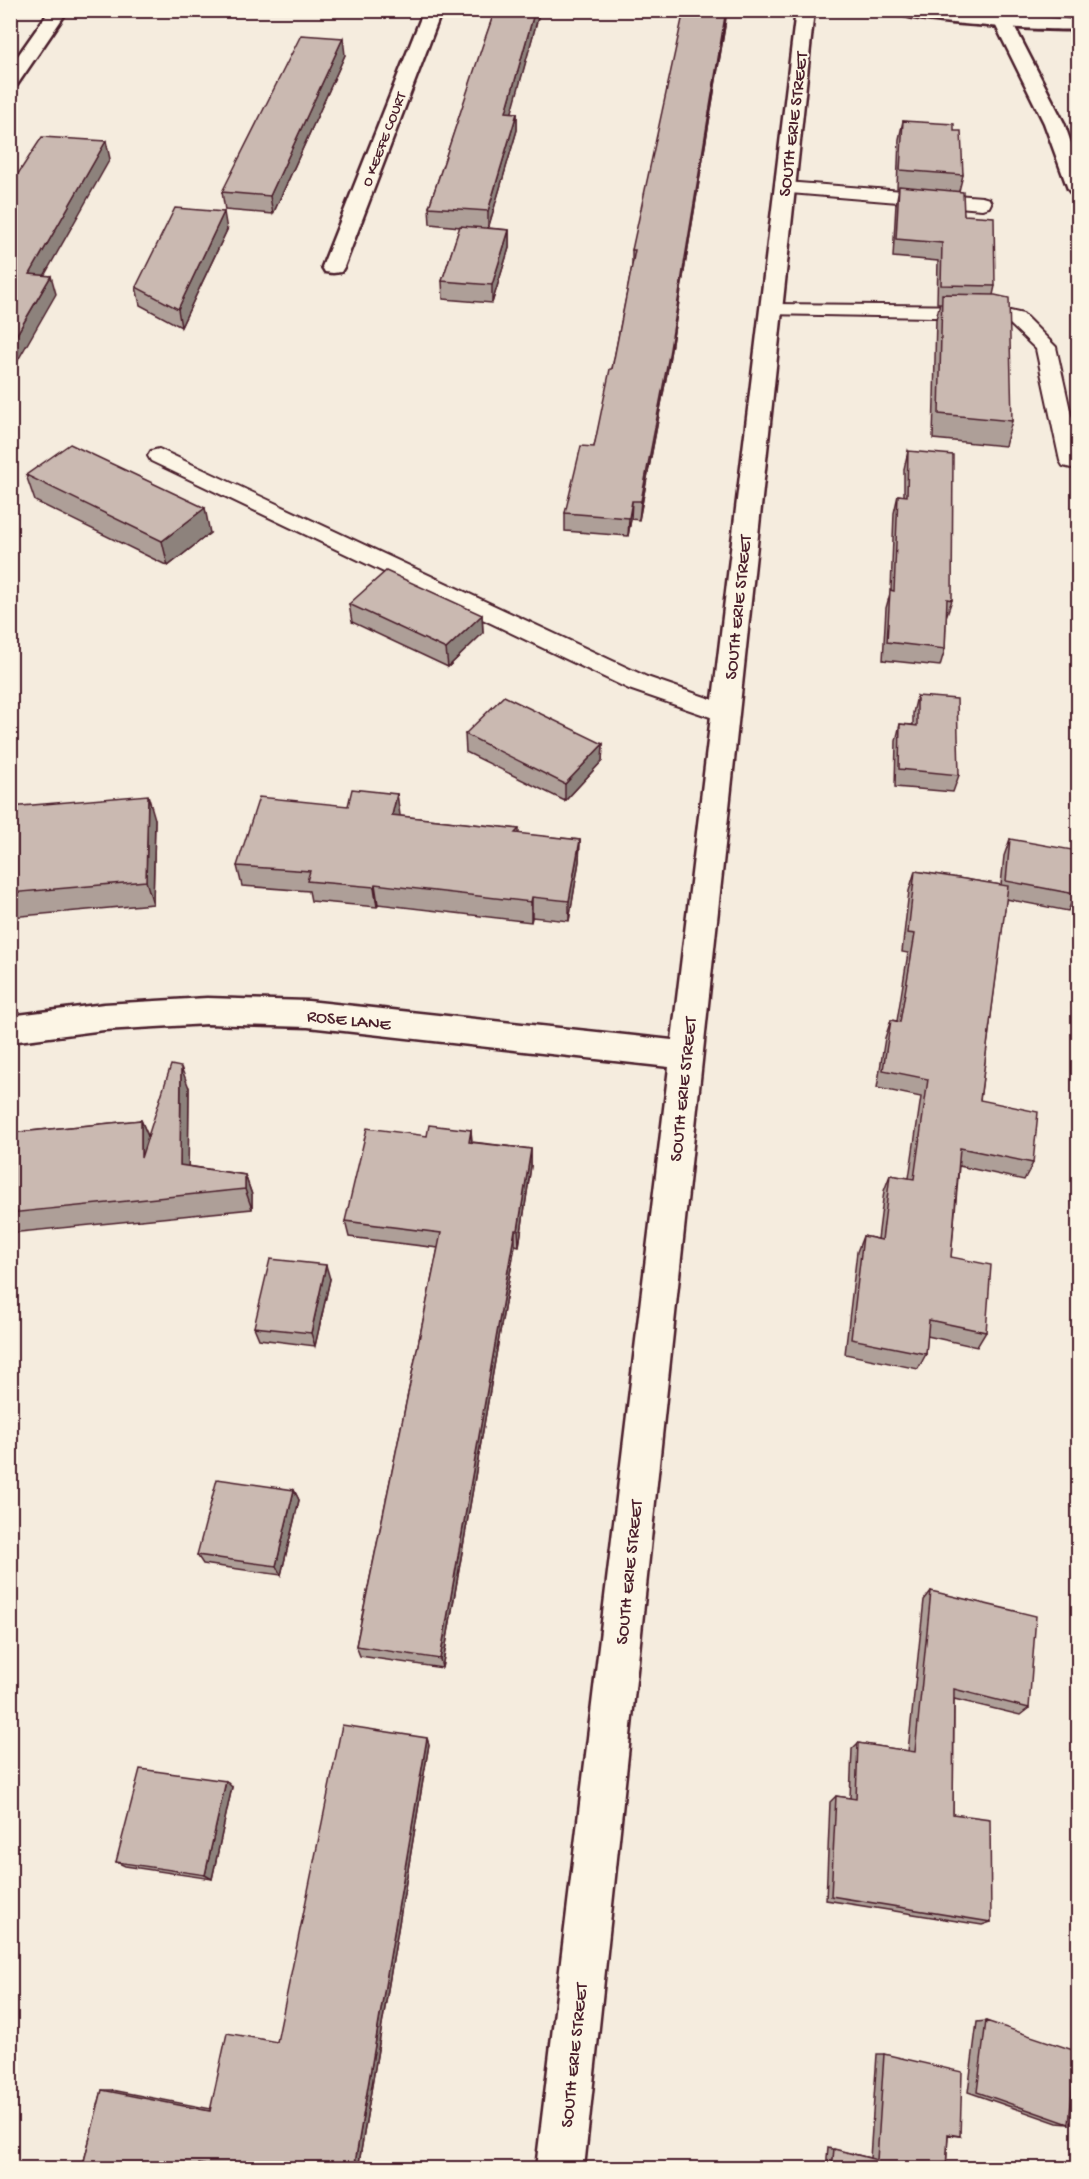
<svg xmlns="http://www.w3.org/2000/svg" width="1089" height="2179" viewBox="0 0 1089 2179" font-family="'Gochi Hand',sans-serif">
<style>
.lines{fill:none;stroke-linecap:round;stroke-linejoin:round}
.service-casing{stroke:#4a1f2b;stroke-width:4}
.minor-casing{stroke:#4a1f2b;stroke-width:5}
.secondary-casing{stroke:#4a1f2b;stroke-width:5}
.service{fill:#fcf5e5;fill-rule:evenodd}
.minor{fill:#fcf5e5;fill-rule:evenodd}
.secondary{fill:#fcf5e5;fill-rule:evenodd}
.wall{fill:#ae9f98;stroke:#4a1f2b;stroke-width:1.5}
.shaded-wall{fill:#8d827c;stroke:#4a1f2b;stroke-width:1.5}
.building{fill:#cab9b1;stroke:#4a1f2b;stroke-width:1.5}
.labels{text-anchor:middle;stroke-width:4.5;stroke-linejoin:round;paint-order:stroke}
.far-street-label{font-size:15px;fill:#4a1f2b;stroke:#fcf5e5}
.street-label{font-size:18px;fill:#4a1f2b;stroke:#fcf5e5}
</style>
<rect width="100%" height="100%" fill="#f5ecde"/>
<filter id="ink" filterUnits="userSpaceOnUse"><feTurbulence type="fractalNoise" baseFrequency=".0167" numOctaves="2"/><feDisplacementMap in="SourceGraphic" scale="12" xChannelSelector="R" yChannelSelector="G"/><feConvolveMatrix kernelMatrix="1 2 1 2 8 2 1 2 1" color-interpolation-filters="sRGB"/></filter>
<g filter="url(#ink)">
<g class="lines">
<defs>
<path id="service" d="M 785,182 L 982,197 L 989,199 L 991,203 L 989,207 L 982,209 L 778,192 L 776,188 L 778,184 Z
M 771,304 L 989,306 L 1023,314 L 1056,347 L 1078,446 L 1078,466 L 1071,468 L 1063,466 L 1060,461 L 1036,349 L 1009,323 L 989,318 L 764,314 L 761,310 L 764,306 Z
M 159,449 L 647,677 L 734,707 L 738,713 L 734,719 L 725,722 L 629,689 L 151,461 L 148,456 L 151,451 Z"/>
<path id="minor" d="M 50,10 L 68,10 L 17,85 L 10,87 L 10,67 Z
M 424,10 L 442,10 L 344,267 L 341,272 L 333,273 L 325,272 L 322,267 Z
M 796,10 L 814,10 L 584,2168 L 536,2168 L 669,1067 L 308,1027 L 207,1024 L 104,1030 L 10,1042 L 10,1016 L 104,1004 L 207,998 L 308,1001 L 672,1040 Z
M 890,10 L 938,10 L 1078,20 L 1078,30 C 1052,30 902,24 890,10 Z"/>
<path id="secondary" d="M 988,10 L 1006,10 L 1064,123 L 1078,163 L 1078,195 L 1071,193 L 1068,189 L 1044,123 Z"/>
</defs>
<!-- service casing -->
<use href="#service" class="service-casing"/>
<!-- minor casing -->
<use href="#minor" class="minor-casing"/>
<!-- secondary casing -->
<use href="#secondary" class="secondary-casing"/>
<!-- service -->
<use href="#service" class="service"/>
<!-- minor -->
<use href="#minor" class="minor"/>
<!-- secondary -->
<use href="#secondary" class="secondary"/>
</g>
<!-- wall -->
<path class="wall" d="M 495,10 L 540,10 L 511,113 L 517,113 L 517,130 L 488,228 L 509,230 L 509,248 L 492,303 L 443,299 L 442,281 L 460,227 L 430,224 L 429,207 Z
M 725,26 L 667,373 L 639,520 L 631,519 L 628,536 L 565,531 L 565,513 L 594,447 L 612,369 L 632,267 L 632,250 Z
M 345,55 L 273,214 L 225,210 L 222,192 Z
M 903,121 L 954,131 L 963,175 L 959,191 L 964,215 L 995,286 L 993,295 L 1012,421 L 1005,446 L 933,439 L 936,319 L 940,303 L 937,303 L 938,261 L 893,257 L 896,204 L 899,188 L 897,188 L 899,139 Z
M 227,230 L 181,327 L 140,305 L 136,287 Z
M 908,451 L 952,600 L 946,617 L 945,649 L 940,666 L 883,660 L 886,608 L 891,590 L 894,513 L 898,495 L 904,496 L 904,469 Z
M 26,475 L 210,533 L 168,566 L 35,501 Z
M 349,604 L 482,615 L 483,633 L 448,667 L 352,622 Z
M 917,696 L 959,775 L 953,792 L 895,787 L 896,741 L 900,724 L 913,725 L 913,713 Z
M 465,734 L 603,744 L 602,761 L 565,801 L 466,752 Z
M 397,794 L 399,816 L 519,829 L 519,834 L 580,840 L 579,861 L 569,921 L 532,917 L 531,922 L 378,904 L 377,907 L 311,901 L 309,891 L 242,886 L 237,866 L 348,806 Z
M 10,807 L 155,819 L 153,904 L 11,917 Z
M 1010,839 L 1075,894 L 1068,911 L 1006,899 L 980,1100 L 1033,1163 L 1024,1180 L 959,1166 L 951,1257 L 986,1332 L 977,1347 L 927,1336 L 926,1354 L 918,1369 L 845,1354 L 857,1252 L 863,1236 L 878,1239 L 884,1191 L 890,1175 L 909,1178 L 921,1097 L 877,1088 L 885,1038 L 891,1020 L 897,1021 L 908,953 L 902,952 L 909,891 L 915,871 L 1001,885 L 1004,856 Z
M 189,1088 L 188,1166 L 245,1175 L 252,1195 L 252,1209 L 10,1233 L 10,1133 L 141,1120 L 148,1136 Z
M 471,1130 L 472,1142 L 531,1149 L 531,1166 L 519,1246 L 515,1245 L 442,1668 L 360,1656 L 356,1646 L 438,1248 L 349,1237 L 345,1221 L 427,1136 Z
M 330,1279 L 315,1346 L 259,1339 L 254,1327 Z
M 294,1490 L 299,1500 L 281,1575 L 203,1564 L 197,1555 Z
M 1078,1504 L 1078,1595 L 1074,1509 Z
M 931,1591 L 1029,1708 L 1020,1715 L 954,1699 L 953,1814 L 991,1922 L 982,1925 L 826,1900 L 830,1802 L 836,1796 L 850,1798 L 852,1749 L 858,1743 L 908,1751 L 924,1600 Z
M 429,1744 L 358,2169 L 226,2169 L 206,2165 L 205,2169 L 82,2169 L 102,2090 L 111,2090 L 211,2109 L 277,2042 Z
M 232,1787 L 212,1879 L 125,1866 L 116,1862 Z
M 986,2021 L 1069,2124 L 1057,2123 L 968,2092 L 977,2022 Z
M 877,2054 L 884,2054 L 960,2136 L 948,2135 L 946,2169 L 826,2169 L 828,2148 L 870,2158 Z"/>
<!-- shaded-wall -->
<path class="shaded-wall" d="M 535,10 L 540,10 L 507,130 L 506,112 Z
M 727,10 L 725,26 L 667,373 L 639,520 L 641,501 Z
M 343,38 L 345,55 L 273,214 L 270,196 Z
M 517,113 L 517,130 L 488,229 L 488,211 Z
M 106,141 L 110,159 L 35,292 L 30,274 Z
M 224,212 L 227,230 L 181,327 L 178,309 Z
M 509,230 L 509,248 L 492,303 L 492,285 Z
M 51,276 L 56,294 L 10,374 L 10,346 Z
M 632,501 L 631,519 L 628,536 L 629,518 Z
M 205,508 L 210,533 L 168,566 L 162,541 Z
M 482,615 L 483,633 L 448,667 L 446,649 Z
M 603,744 L 602,761 L 565,801 L 565,784 Z
M 397,794 L 400,815 L 394,836 L 392,815 Z
M 148,795 L 155,819 L 153,904 L 146,881 Z
M 580,840 L 579,861 L 569,921 L 569,901 Z
M 375,884 L 378,904 L 377,907 L 374,887 Z
M 532,897 L 532,917 L 531,922 L 531,902 Z
M 181,1067 L 189,1088 L 188,1185 L 180,1165 Z
M 141,1120 L 150,1141 L 141,1158 Z
M 471,1130 L 472,1147 L 469,1142 Z
M 531,1149 L 531,1166 L 519,1246 L 518,1230 Z
M 245,1175 L 252,1195 L 252,1209 L 245,1189 Z
M 515,1230 L 515,1245 L 442,1668 L 440,1659 Z
M 326,1265 L 330,1279 L 315,1346 L 311,1333 Z
M 294,1490 L 299,1500 L 281,1575 L 276,1566 Z
M 427,1738 L 429,1744 L 358,2169 L 354,2169 Z
M 226,1781 L 232,1787 L 212,1879 L 205,1875 Z
M 206,2162 L 205,2169 L 198,2169 L 199,2164 Z"/>
<!-- building -->
<path class="building" d="M 495,10 L 535,10 L 506,112 L 517,113 L 488,211 L 429,207 L 482,47 Z
M 684,10 L 726,10 L 669,355 L 641,501 L 632,501 L 629,518 L 565,513 L 581,446 L 594,447 L 610,369 L 612,369 L 635,250 L 632,250 Z
M 301,35 L 343,38 L 270,196 L 222,192 Z
M 903,121 L 954,124 L 954,131 L 961,131 L 963,175 L 900,170 Z
M 42,137 L 106,141 L 30,274 L 51,276 L 10,346 L 10,186 Z
M 899,186 L 963,192 L 964,215 L 994,217 L 995,286 L 941,285 L 942,243 L 896,239 Z
M 175,208 L 224,212 L 178,309 L 136,287 Z
M 460,226 L 509,230 L 492,285 L 442,281 Z
M 942,294 L 995,295 L 1009,298 L 1012,421 L 939,414 Z
M 70,444 L 205,508 L 162,541 L 26,475 Z
M 908,451 L 953,455 L 952,600 L 947,599 L 945,649 L 887,642 L 890,590 L 894,591 L 898,495 L 907,496 Z
M 386,571 L 482,615 L 446,649 L 349,604 Z
M 504,696 L 603,744 L 565,784 L 465,734 Z
M 917,696 L 957,699 L 959,775 L 899,769 L 900,724 L 917,726 Z
M 352,789 L 397,794 L 392,815 L 519,829 L 515,833 L 580,840 L 569,901 L 532,897 L 531,902 L 375,884 L 374,887 L 307,881 L 310,871 L 237,866 L 259,797 L 348,806 Z
M 148,795 L 146,881 L 10,893 L 10,807 Z
M 1010,839 L 1078,851 L 1075,894 L 1006,881 Z
M 915,871 L 1008,886 L 980,1100 L 1038,1112 L 1033,1163 L 960,1148 L 951,1257 L 991,1265 L 986,1332 L 929,1320 L 926,1354 L 851,1339 L 863,1236 L 882,1240 L 890,1175 L 914,1179 L 928,1079 L 883,1070 L 891,1020 L 900,1022 L 915,934 L 908,933 Z
M 171,1065 L 181,1067 L 180,1165 L 245,1175 L 245,1189 L 10,1213 L 10,1133 L 141,1120 L 141,1158 Z
M 429,1125 L 471,1130 L 469,1142 L 531,1149 L 518,1230 L 515,1230 L 440,1659 L 356,1646 L 441,1233 L 345,1221 L 367,1128 L 427,1136 Z
M 270,1259 L 326,1265 L 311,1333 L 254,1327 Z
M 217,1479 L 294,1490 L 276,1566 L 197,1555 Z
M 931,1591 L 1036,1616 L 1029,1708 L 954,1689 L 953,1814 L 990,1819 L 991,1922 L 831,1896 L 836,1796 L 856,1799 L 858,1743 L 915,1752 Z
M 342,1725 L 427,1738 L 354,2169 L 226,2169 L 199,2164 L 198,2169 L 82,2169 L 102,2090 L 210,2111 L 227,2033 L 277,2042 Z
M 140,1769 L 226,1781 L 205,1875 L 116,1862 Z
M 986,2021 L 1076,2051 L 1069,2124 L 977,2092 Z
M 884,2054 L 962,2072 L 960,2136 L 948,2134 L 946,2169 L 832,2169 L 834,2149 L 877,2160 Z"/>
</g>
<g class="labels">
<!-- far-street labels -->
<g class="far-street-label">
<text transform="translate(383 139) rotate(-69)" y="5">O KEEFE COURT</text>
</g>
<!-- street labels -->
<g class="street-label">
<text transform="translate(792 124) rotate(-83)" y="6">SOUTH ERIE STREET</text>
<text transform="translate(737 607) rotate(-84)" y="6">SOUTH ERIE STREET</text>
<text transform="translate(349 1019) rotate(6)" y="6">ROSE LANE</text>
<text transform="translate(682 1089) rotate(-84)" y="6">SOUTH ERIE STREET</text>
<text transform="translate(628 1572) rotate(-84)" y="6">SOUTH ERIE STREET</text>
<text transform="translate(573 2055) rotate(-84)" y="6">SOUTH ERIE STREET</text>
</g>
</g>
<!-- margin -->
<rect width="1089" height="2179" fill="none" stroke="#fcf5e5" stroke-width="36"/>
<rect x="18" y="18" width="1053" height="2143" fill="none" stroke="#4a1f2b" stroke-width="2" filter="url(#ink)"/>
</svg>
